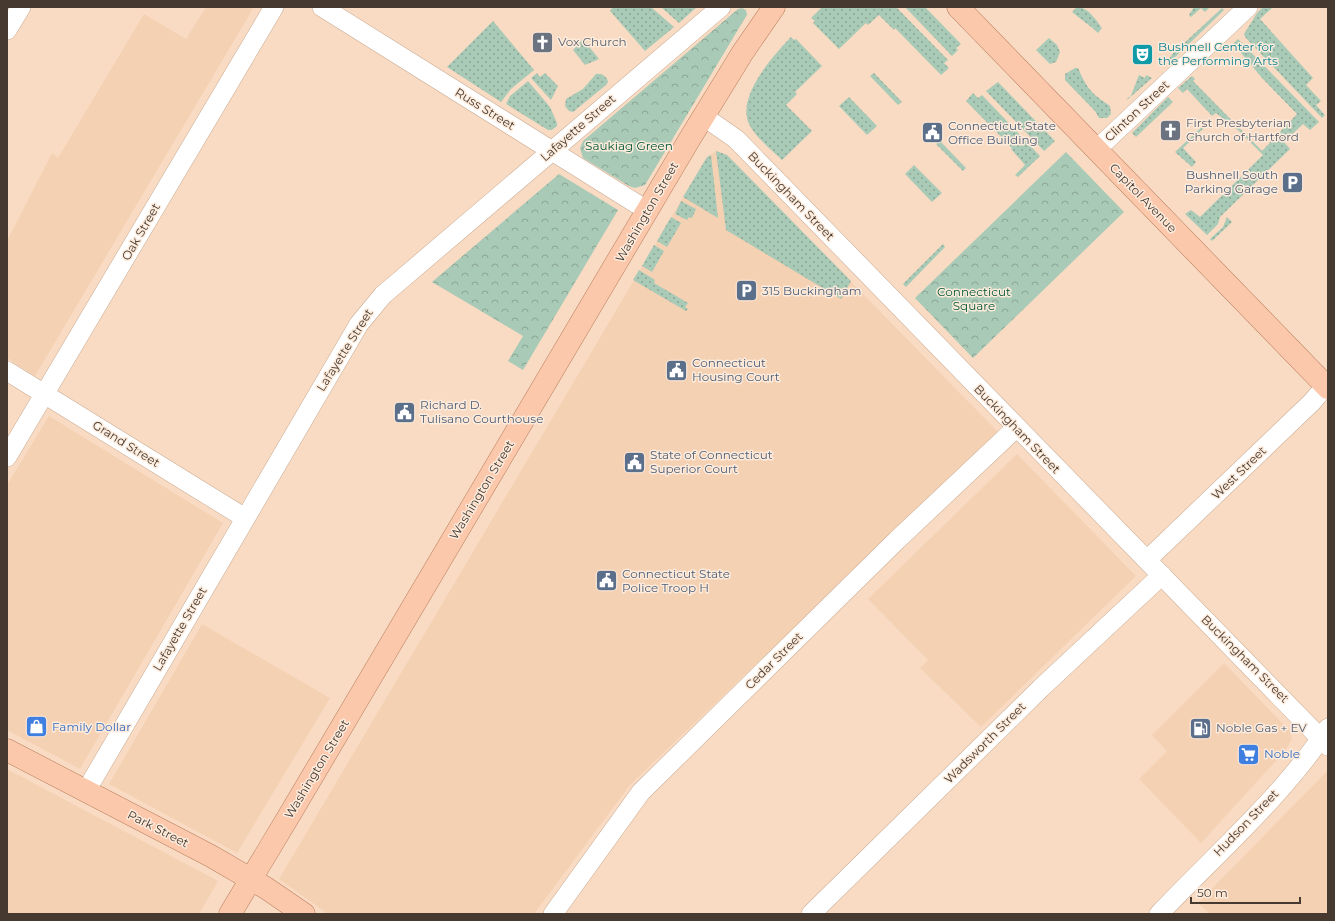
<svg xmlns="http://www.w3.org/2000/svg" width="1335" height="921" viewBox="0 0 1335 921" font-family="Montserrat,sans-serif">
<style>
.built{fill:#f5d1b3}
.grass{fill:url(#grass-dots)}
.forest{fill:url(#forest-crowns)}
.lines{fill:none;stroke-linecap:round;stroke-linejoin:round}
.minor-casing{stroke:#c9ac94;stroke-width:20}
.major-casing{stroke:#b97e5c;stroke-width:23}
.minor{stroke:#fff;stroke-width:19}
.major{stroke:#fbc8ac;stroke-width:22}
.labels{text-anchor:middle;stroke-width:3;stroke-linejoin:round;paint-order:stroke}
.worship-label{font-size:12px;fill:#5b616d;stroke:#fdebdc;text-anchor:start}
.culture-label{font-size:12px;fill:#0d838f;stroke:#fdebdc;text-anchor:start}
.street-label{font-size:12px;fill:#453930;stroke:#fdebdc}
.service-label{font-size:12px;fill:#4e5e75;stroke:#fdebdc;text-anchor:start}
.park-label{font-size:12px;fill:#005735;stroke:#fdebdc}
.shop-label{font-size:12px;fill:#366cbe;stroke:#fdebdc;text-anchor:start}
</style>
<defs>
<pattern id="grass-dots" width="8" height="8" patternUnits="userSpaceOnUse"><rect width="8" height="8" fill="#a9cab6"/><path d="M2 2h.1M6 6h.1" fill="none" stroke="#8ba594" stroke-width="1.8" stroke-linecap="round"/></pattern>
<pattern id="forest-crowns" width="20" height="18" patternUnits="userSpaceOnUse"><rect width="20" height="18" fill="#a9cab6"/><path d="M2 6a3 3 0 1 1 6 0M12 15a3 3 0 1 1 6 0" fill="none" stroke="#8ba594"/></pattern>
</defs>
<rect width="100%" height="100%" fill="#f9dbc3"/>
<!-- built -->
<path class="built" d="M 206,7 L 254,7 L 35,376 L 7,358 L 7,241 L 52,153 L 58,158 L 144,14 L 186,39 Z
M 716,151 L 727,155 L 733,161 L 998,432 L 630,785 L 534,914 L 328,914 L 279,879 L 707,157 Z
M 49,416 L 223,523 L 80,769 L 7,730 L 7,485 Z
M 1017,454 L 1136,576 L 981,727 L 920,668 L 928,660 L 868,599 Z
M 202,624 L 330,698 L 237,853 L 109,784 Z
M 1224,663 L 1290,731 L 1292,739 L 1285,751 L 1201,843 L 1139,779 L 1167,751 L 1152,735 Z
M 7,769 L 218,881 L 199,914 L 7,914 Z
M 1326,772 L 1328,774 L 1328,914 L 1210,914 L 1198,903 Z"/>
<!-- grass -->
<path class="grass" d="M 613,7 L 651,7 L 674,27 L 645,51 L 610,11 Z
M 661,7 L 697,7 L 679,23 Z
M 822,7 L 896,7 L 948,60 L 944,63 L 949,68 L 941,75 L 895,28 L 894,30 L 879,15 L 868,25 L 866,23 L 839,49 L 813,23 L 815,21 L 811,18 Z
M 905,7 L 925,7 L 961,44 L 956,48 L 958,50 L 952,56 Z
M 1077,7 C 1088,7 1096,20 1102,28 L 1098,33 C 1090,25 1080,19 1072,12 Z
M 1194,7 L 1210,7 L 1205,12 L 1201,8 L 1191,17 L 1189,15 Z
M 1263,7 L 1273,7 L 1260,19 L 1313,78 L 1306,85 L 1321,101 L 1316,105 L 1325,115 L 1322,118 L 1245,37 L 1244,34 L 1257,13 Z
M 1222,8 L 1224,10 L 1220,14 L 1169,63 L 1167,62 L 1178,46 L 1180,47 Z
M 493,21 L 534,70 L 511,89 L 501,102 L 447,67 Z
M 791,37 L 794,40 L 796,39 L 822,66 L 795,92 L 797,94 L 786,105 L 812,131 L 782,160 C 771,149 755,137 749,124 C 736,96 774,55 791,37 Z
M 1049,38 L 1057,45 L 1060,52 L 1056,62 L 1050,64 L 1036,50 Z
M 583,39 L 599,59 L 585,65 L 573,50 Z
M 1238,39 L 1319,122 L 1310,130 L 1303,124 L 1284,142 L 1290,149 L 1220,217 L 1218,224 L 1207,235 L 1185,214 L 1191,210 L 1200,217 L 1263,155 L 1239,131 L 1216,113 L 1212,116 L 1187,89 L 1183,93 L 1178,88 L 1192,76 L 1195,79 L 1193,81 L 1262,151 L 1297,114 L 1263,79 L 1235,46 L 1227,50 Z
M 1075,68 L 1078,68 C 1088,90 1090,92 1110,106 L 1111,114 L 1107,118 L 1099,118 L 1095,111 L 1065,80 L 1065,74 Z
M 537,73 L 540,77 L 545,73 L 558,86 L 551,100 L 531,78 Z
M 874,73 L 902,102 L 898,105 L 870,76 Z
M 596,74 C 601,73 607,76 608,82 L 606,85 L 573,112 L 569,111 L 565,106 L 566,99 L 583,89 Z
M 1139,75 L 1145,78 L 1146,75 L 1152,78 L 1127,100 L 1128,97 L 1130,98 Z
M 528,81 L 550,107 L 557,123 L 557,126 L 552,130 L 548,130 L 506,104 L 510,96 Z
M 998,82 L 1055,141 L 1044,151 L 986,91 Z
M 973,93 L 978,98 L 982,95 L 1040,156 L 1018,177 L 1015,175 L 1025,165 L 1011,149 L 1012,148 L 966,101 Z
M 849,97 L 877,126 L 867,135 L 839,106 Z
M 1168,97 L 1173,102 L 1136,137 L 1132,133 Z
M 1207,122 L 1208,124 L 1183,148 L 1196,162 L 1192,167 L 1175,152 Z
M 939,140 L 966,168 L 963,171 L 936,144 Z
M 716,151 L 727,155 L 851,281 L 841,299 L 726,230 Z
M 711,155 L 718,218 L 683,197 L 707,157 Z
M 914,165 L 942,193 L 932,202 L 905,174 Z
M 681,201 L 696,209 L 692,218 L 689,217 L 687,220 L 675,214 Z
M 671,217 L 681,223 L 667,247 L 657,241 Z
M 1227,217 L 1232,222 L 1212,241 L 1210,239 L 1223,227 Z
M 943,244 L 945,247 L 906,287 L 903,284 Z
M 654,245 L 664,251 L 652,272 L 642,266 Z
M 639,270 L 655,280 L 654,283 L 688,303 L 685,307 L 688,309 L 686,311 L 633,280 Z"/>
<!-- forest -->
<path class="forest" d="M 742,8 L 746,10 L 747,15 L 742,23 L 645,185 L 635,188 L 629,186 L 583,158 L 580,148 L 583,141 L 738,9 Z
M 1066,152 L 1124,212 L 973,358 L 915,298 Z
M 559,174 L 618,210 L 523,370 L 508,361 L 523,336 L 432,282 Z"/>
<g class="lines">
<defs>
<path id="minor" d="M 322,7 L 648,211
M 7,30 L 21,7
M 703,116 L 736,139 L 1328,746
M 1096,150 L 1248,7
M 7,371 L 245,518
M 7,457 L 274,7
M 1147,560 L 1312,402 L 1328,383
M 86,791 L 359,324 L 383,295 L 721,7
M 553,914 L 641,792 L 897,540 L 1017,427
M 811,914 L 1041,688 L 1162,575
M 1159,914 C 1216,854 1282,797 1328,728"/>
<path id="major" d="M 958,7 L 1328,388
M 7,750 L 211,856 L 266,888 L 304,914
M 230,914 L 290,814 L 689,140 L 743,52 L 774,7"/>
</defs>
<!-- minor casing -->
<use href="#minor" class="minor-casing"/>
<!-- major casing -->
<use href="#major" class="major-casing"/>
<!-- minor -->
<use href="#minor" class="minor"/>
<!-- major -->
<use href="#major" class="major"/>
</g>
<!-- icons -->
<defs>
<symbol id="church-square" viewBox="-11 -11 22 22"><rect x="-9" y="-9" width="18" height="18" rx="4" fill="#6b7280" stroke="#fdebdc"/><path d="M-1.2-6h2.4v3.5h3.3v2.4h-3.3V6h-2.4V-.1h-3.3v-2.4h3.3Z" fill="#fff"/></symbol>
<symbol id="theatre-square" viewBox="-11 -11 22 22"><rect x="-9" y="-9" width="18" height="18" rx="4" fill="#0f9aa8" stroke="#fdebdc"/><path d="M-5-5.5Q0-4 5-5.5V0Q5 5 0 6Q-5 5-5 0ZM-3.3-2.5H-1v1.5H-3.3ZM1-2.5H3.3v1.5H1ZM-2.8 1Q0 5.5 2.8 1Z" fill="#fff"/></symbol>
<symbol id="civic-square" viewBox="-11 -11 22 22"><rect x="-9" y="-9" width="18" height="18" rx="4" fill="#5c6f8a" stroke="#fdebdc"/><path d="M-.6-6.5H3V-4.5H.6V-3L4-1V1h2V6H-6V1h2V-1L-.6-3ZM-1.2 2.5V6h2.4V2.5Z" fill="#fff"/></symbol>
<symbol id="parking-square" viewBox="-11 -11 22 22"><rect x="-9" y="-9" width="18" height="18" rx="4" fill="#5c6f8a" stroke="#fdebdc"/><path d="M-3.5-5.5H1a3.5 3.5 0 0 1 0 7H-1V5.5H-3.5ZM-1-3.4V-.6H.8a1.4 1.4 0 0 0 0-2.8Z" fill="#fff"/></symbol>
<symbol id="shop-square" viewBox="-11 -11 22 22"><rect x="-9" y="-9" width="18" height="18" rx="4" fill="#3f7fe0" stroke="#fdebdc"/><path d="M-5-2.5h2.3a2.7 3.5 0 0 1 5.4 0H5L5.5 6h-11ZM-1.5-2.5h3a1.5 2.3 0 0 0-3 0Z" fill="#fff"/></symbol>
<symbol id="fuel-square" viewBox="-11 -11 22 22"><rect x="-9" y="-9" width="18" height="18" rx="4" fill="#5c6f8a" stroke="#fdebdc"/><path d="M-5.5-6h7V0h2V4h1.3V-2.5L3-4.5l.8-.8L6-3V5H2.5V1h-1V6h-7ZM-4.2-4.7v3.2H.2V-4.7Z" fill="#fff"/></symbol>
<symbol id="supermarket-square" viewBox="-11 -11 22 22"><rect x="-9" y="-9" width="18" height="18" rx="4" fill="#3f7fe0" stroke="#fdebdc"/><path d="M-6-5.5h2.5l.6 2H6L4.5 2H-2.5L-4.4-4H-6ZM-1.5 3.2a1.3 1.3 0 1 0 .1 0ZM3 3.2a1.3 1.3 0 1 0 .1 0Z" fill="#fff"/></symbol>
</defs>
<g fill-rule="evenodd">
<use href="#church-square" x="530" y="30" width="25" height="25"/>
<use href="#theatre-square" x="1130" y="42" width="25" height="25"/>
<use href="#church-square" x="1158" y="118" width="25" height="25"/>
<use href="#civic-square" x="920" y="120" width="25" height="25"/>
<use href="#parking-square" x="1280" y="170" width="25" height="25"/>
<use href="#parking-square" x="734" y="278" width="25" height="25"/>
<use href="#civic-square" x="664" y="358" width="25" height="25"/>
<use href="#civic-square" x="392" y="400" width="25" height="25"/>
<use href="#civic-square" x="622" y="450" width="25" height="25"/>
<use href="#civic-square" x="594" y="568" width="25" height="25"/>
<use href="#shop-square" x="24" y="714" width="25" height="25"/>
<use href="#fuel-square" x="1188" y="716" width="25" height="25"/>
<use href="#supermarket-square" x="1236" y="742" width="25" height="25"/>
</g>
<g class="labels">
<!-- worship labels -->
<g class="worship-label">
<text x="558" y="46">Vox Church</text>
<text x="1186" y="127">First Presbyterian<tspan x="1186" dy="14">Church of Hartford</tspan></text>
</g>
<!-- culture labels -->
<g class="culture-label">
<text x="1158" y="51">Bushnell Center for<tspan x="1158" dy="14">the Performing Arts</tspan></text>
</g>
<!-- street labels -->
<g class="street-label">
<text transform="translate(485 109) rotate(32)" y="4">Russ Street</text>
<text transform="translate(1137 111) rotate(-43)" y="4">Clinton Street</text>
<text transform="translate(578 128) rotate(-41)" y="4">Lafayette Street</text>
<text transform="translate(791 196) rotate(46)" y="4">Buckingham Street</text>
<text transform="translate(1143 198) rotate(46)" y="4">Capitol Avenue</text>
<text transform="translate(647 212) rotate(-60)" y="4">Washington Street</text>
<text transform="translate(141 232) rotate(-60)" y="4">Oak Street</text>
<text transform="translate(345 350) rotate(-58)" y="4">Lafayette Street</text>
<text transform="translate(1017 429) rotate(46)" y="4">Buckingham Street</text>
<text transform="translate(126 444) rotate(32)" y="4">Grand Street</text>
<text transform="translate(1239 473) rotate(-44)" y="4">West Street</text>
<text transform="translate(482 490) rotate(-59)" y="4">Washington Street</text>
<text transform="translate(180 629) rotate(-60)" y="4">Lafayette Street</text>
<text transform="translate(1245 659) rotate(45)" y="4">Buckingham Street</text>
<text transform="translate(774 661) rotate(-45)" y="4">Cedar Street</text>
<text transform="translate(985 743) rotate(-45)" y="4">Wadsworth Street</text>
<text transform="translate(317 769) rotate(-59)" y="4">Washington Street</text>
<text transform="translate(1246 823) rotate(-46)" y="4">Hudson Street</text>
<text transform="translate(158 829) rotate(27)" y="4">Park Street</text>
</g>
<!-- service labels -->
<g class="service-label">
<text x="948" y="130">Connecticut State<tspan x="948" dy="14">Office Building</tspan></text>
<text x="1278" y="179" text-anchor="end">Bushnell South<tspan x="1278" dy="14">Parking Garage</tspan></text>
<text x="762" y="295">315 Buckingham</text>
<text x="692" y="367">Connecticut<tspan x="692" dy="14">Housing Court</tspan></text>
<text x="420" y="409">Richard D.<tspan x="420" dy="14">Tulisano Courthouse</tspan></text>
<text x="650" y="459">State of Connecticut<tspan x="650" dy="14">Superior Court</tspan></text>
<text x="622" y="578">Connecticut State<tspan x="622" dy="14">Police Troop H</tspan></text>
<text x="1216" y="732">Noble Gas + EV</text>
</g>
<!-- park labels -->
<g class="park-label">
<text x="629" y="150">Saukiag Green</text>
<text x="974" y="296">Connecticut<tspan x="974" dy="14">Square</tspan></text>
</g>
<!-- shop labels -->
<g class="shop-label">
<text x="52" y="731">Family Dollar</text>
<text x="1264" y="758">Noble</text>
</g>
</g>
<!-- border -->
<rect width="1335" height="921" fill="none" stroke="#453930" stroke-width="16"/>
<!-- scale -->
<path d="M1191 897v6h109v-6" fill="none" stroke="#453930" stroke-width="2"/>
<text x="1197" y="897" font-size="12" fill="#453930" stroke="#fdebdc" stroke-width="3" paint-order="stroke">50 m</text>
</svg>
